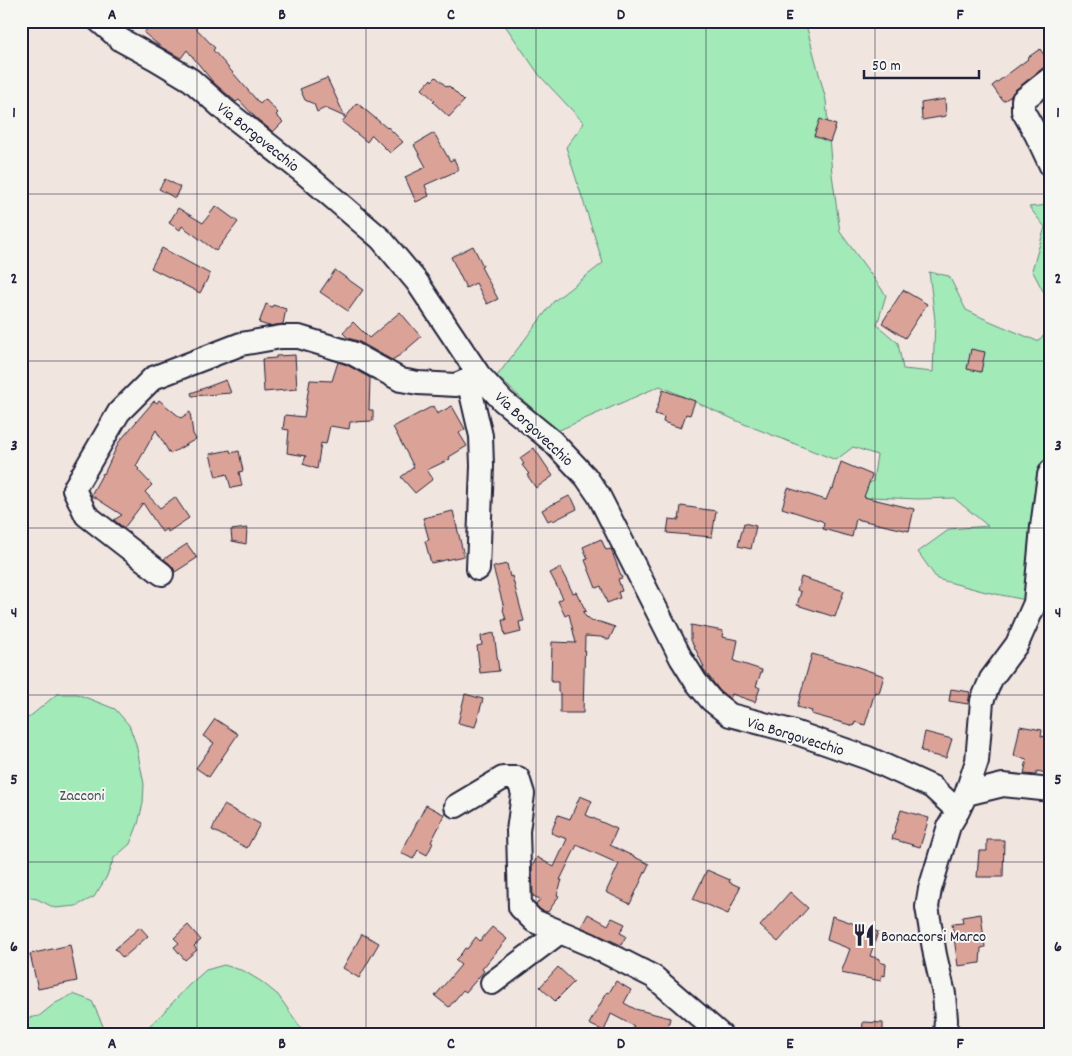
<svg xmlns="http://www.w3.org/2000/svg" width="1072" height="1056" viewBox="0 0 1072 1056" font-family="Dekko,sans-serif">
<style>
.green{fill:#a2eab8;stroke:#62867a}
.building{fill:#dba397;stroke:#22223b}
.lines{fill:none;stroke-linecap:round;stroke-linejoin:round}
.minor-casing{stroke:#22223b;stroke-width:26}
.minor{stroke:#f6f6f2;stroke-width:22}
.grid{fill:none;stroke:#22223b;stroke-width:1;stroke-opacity:0.55}
.labels{text-anchor:middle;stroke-width:4;stroke-linejoin:round;paint-order:stroke}
.street-label{font-size:16px;fill:#22223b;stroke:#f6f6f2}
.park-label{font-size:16px;fill:#42545a;stroke:#f6f6f2}
.poi-label{font-size:16px;fill:#22223b;stroke:#f6f6f2;text-anchor:start}
.neatline{fill:none;stroke:#22223b;stroke-width:2}
.grid-label{font-size:16px;text-anchor:middle;font-weight:bold;fill:#22223b}
</style>
<rect width="100%" height="100%" fill="#f1e5e0"/>
<filter id="ink" filterUnits="userSpaceOnUse"><feTurbulence type="fractalNoise" baseFrequency=".02" numOctaves="2"/><feDisplacementMap in="SourceGraphic" scale="10" xChannelSelector="R" yChannelSelector="G"/><feConvolveMatrix kernelMatrix="1 2 1 2 8 2 1 2 1" color-interpolation-filters="sRGB"/></filter>
<g filter="url(#ink)">
<!-- green -->
<path class="green" d="M 502,21 L 805,21 L 826,100 L 832,174 L 840,232 L 886,295 L 877,325 L 898,343 L 903,369 L 933,372 L 935,320 L 929,272 L 949,276 L 966,310 L 985,319 L 1037,341 L 1051,330 L 1051,605 L 986,592 L 937,579 L 918,552 L 950,529 L 988,526 L 954,498 L 918,499 L 871,497 L 868,509 L 859,489 L 873,481 L 877,455 L 853,447 L 836,460 L 744,424 L 660,386 L 557,431 L 497,376 L 554,301 L 603,263 L 566,147 L 584,123 L 540,76 Z
M 1050,205 L 1051,206 L 1051,296 L 1043,291 L 1032,270 L 1045,227 L 1029,207 Z
M 57,694 L 77,694 L 115,709 L 129,725 L 136,744 L 144,784 L 143,803 L 138,824 L 130,844 L 114,858 L 106,878 L 94,897 L 76,906 L 55,908 L 37,899 L 21,896 L 21,724 Z
M 224,965 L 244,971 L 262,982 L 278,995 L 301,1028 L 303,1035 L 118,1035 L 147,1028 L 162,1014 L 189,985 L 206,970 Z
M 73,994 L 92,1001 L 107,1035 L 21,1035 L 21,1019 L 39,1016 L 54,1004 Z"/>
<!-- building -->
<path class="building" d="M 153,21 L 189,21 L 215,48 L 213,50 L 260,104 L 265,99 L 278,113 L 276,115 L 283,122 L 273,132 L 255,117 L 239,100 L 236,102 L 213,82 L 187,50 L 181,58 L 161,47 L 144,33 Z
M 1040,49 L 1051,65 L 1043,68 L 1015,90 L 1010,97 L 1003,101 L 992,86 L 1028,59 L 1027,58 Z
M 436,77 L 447,87 L 449,86 L 464,101 L 449,117 L 433,102 L 435,101 L 422,89 L 431,79 L 432,81 Z
M 327,78 L 336,97 L 345,117 L 325,108 L 317,112 L 314,104 L 305,100 L 300,89 Z
M 945,99 L 946,116 L 922,120 L 921,103 Z
M 357,103 L 387,128 L 388,127 L 403,142 L 390,153 L 372,135 L 367,142 L 342,122 Z
M 820,119 L 836,125 L 830,142 L 814,136 Z
M 434,133 L 450,161 L 454,159 L 459,170 L 425,185 L 429,196 L 416,202 L 405,177 L 426,167 L 414,145 Z
M 165,179 L 180,187 L 175,198 L 159,189 Z
M 216,206 L 238,222 L 216,251 L 182,226 L 180,230 L 169,223 L 178,208 L 203,223 Z
M 473,246 L 483,266 L 481,267 L 498,299 L 487,304 L 476,283 L 466,288 L 451,257 Z
M 162,248 L 210,274 L 200,293 L 151,268 Z
M 335,270 L 363,290 L 348,311 L 320,292 Z
M 903,290 L 927,304 L 905,338 L 882,323 Z
M 266,304 L 272,307 L 273,305 L 286,309 L 283,324 L 269,326 L 259,323 Z
M 400,312 L 421,337 L 400,355 L 392,360 L 358,341 L 348,338 L 343,333 L 353,322 L 369,338 Z
M 971,349 L 985,352 L 981,372 L 967,369 Z
M 295,355 L 297,389 L 264,392 L 262,359 L 276,358 L 276,356 Z
M 338,362 L 347,365 L 370,378 L 369,410 L 373,410 L 373,421 L 350,422 L 349,429 L 330,426 L 326,444 L 321,443 L 317,469 L 303,464 L 306,456 L 287,453 L 289,430 L 283,429 L 285,415 L 304,417 L 310,380 L 332,381 Z
M 226,380 L 231,393 L 192,396 L 191,393 Z
M 663,390 L 695,401 L 690,415 L 686,414 L 681,428 L 663,422 L 664,417 L 655,414 Z
M 159,400 L 181,418 L 190,412 L 193,434 L 196,439 L 170,454 L 156,430 L 136,466 L 139,469 L 138,470 L 152,485 L 145,492 L 160,508 L 175,497 L 189,518 L 168,532 L 166,529 L 162,532 L 143,503 L 124,528 L 114,520 L 122,515 L 91,495 L 103,473 L 104,474 L 119,442 L 154,401 L 157,403 Z
M 433,406 L 437,414 L 452,406 L 465,429 L 459,433 L 467,446 L 449,457 L 450,459 L 427,470 L 433,479 L 415,493 L 401,477 L 414,467 L 393,427 Z
M 534,448 L 553,476 L 536,488 L 527,475 L 529,474 L 522,465 L 524,464 L 520,458 Z
M 230,450 L 231,453 L 239,451 L 243,471 L 239,472 L 242,486 L 231,488 L 227,474 L 216,477 L 210,454 Z
M 841,462 L 872,475 L 864,497 L 914,509 L 909,531 L 856,519 L 852,537 L 823,529 L 824,523 L 822,521 L 782,508 L 788,488 L 826,500 L 831,488 L 833,489 Z
M 569,496 L 571,499 L 572,498 L 577,509 L 553,521 L 552,519 L 548,521 L 542,510 Z
M 681,506 L 716,511 L 712,537 L 667,533 L 669,519 L 679,520 Z
M 453,511 L 464,556 L 431,563 L 425,541 L 429,540 L 423,518 Z
M 744,523 L 756,526 L 751,549 L 738,546 Z
M 247,528 L 246,544 L 232,541 L 231,530 Z
M 601,539 L 606,550 L 611,549 L 622,578 L 618,579 L 622,591 L 618,592 L 620,598 L 607,603 L 601,586 L 596,588 L 585,560 L 588,559 L 583,547 Z
M 187,544 L 197,558 L 175,572 L 174,569 L 170,564 L 164,559 Z
M 507,564 L 510,577 L 512,576 L 524,621 L 519,622 L 521,632 L 505,636 L 502,620 L 506,620 L 503,609 L 504,608 L 493,567 Z
M 560,568 L 573,593 L 576,592 L 586,611 L 583,612 L 586,617 L 589,618 L 591,621 L 600,622 L 615,627 L 609,640 L 601,637 L 585,636 L 583,713 L 560,713 L 560,693 L 558,692 L 558,682 L 551,682 L 552,642 L 576,643 L 569,614 L 565,616 L 558,601 L 563,598 L 550,573 Z
M 801,577 L 844,591 L 835,617 L 797,605 L 801,592 L 797,590 Z
M 691,625 L 723,631 L 722,637 L 738,640 L 734,661 L 762,670 L 756,686 L 760,688 L 755,702 L 732,694 L 730,699 L 720,691 L 707,674 L 702,667 L 704,667 L 691,640 Z
M 494,633 L 499,671 L 480,673 L 477,646 L 482,645 L 481,636 Z
M 812,654 L 852,665 L 884,676 L 879,693 L 875,692 L 865,725 L 855,722 L 854,726 L 811,714 L 812,711 L 797,707 Z
M 951,689 L 970,692 L 968,704 L 949,701 Z
M 465,694 L 483,699 L 475,727 L 458,723 Z
M 215,719 L 238,734 L 209,777 L 196,768 L 214,743 L 203,736 Z
M 1020,726 L 1042,730 L 1041,736 L 1051,738 L 1051,774 L 1037,771 L 1036,775 L 1024,774 L 1027,759 L 1014,756 Z
M 925,732 L 952,739 L 946,758 L 927,754 L 927,752 L 921,751 Z
M 580,796 L 592,801 L 586,815 L 617,829 L 610,845 L 649,864 L 630,904 L 606,892 L 619,864 L 577,845 L 560,880 L 562,880 L 557,895 L 559,896 L 548,912 L 541,910 L 536,905 L 540,899 L 533,896 L 532,867 L 537,857 L 554,867 L 567,839 L 551,833 L 558,815 L 570,819 Z
M 224,805 L 260,824 L 247,848 L 212,830 Z
M 426,805 L 445,815 L 431,842 L 433,843 L 427,855 L 418,850 L 413,859 L 401,853 Z
M 901,810 L 929,818 L 920,847 L 892,839 Z
M 987,840 L 1004,840 L 1003,877 L 977,877 L 979,851 L 987,851 Z
M 707,870 L 730,880 L 729,882 L 740,887 L 728,914 L 693,899 Z
M 790,892 L 808,908 L 778,942 L 760,926 Z
M 588,914 L 608,925 L 612,918 L 625,924 L 620,933 L 626,936 L 621,945 L 581,927 Z
M 981,914 L 985,947 L 981,948 L 980,963 L 958,966 L 952,924 L 963,923 L 962,917 Z
M 832,916 L 878,932 L 870,956 L 880,959 L 880,962 L 886,964 L 885,976 L 882,975 L 881,981 L 841,973 L 850,949 L 827,940 Z
M 188,925 L 201,940 L 194,946 L 197,950 L 185,960 L 174,947 L 179,943 L 174,938 Z
M 140,927 L 148,936 L 123,958 L 115,949 Z
M 492,927 L 507,939 L 482,969 L 484,971 L 466,992 L 463,990 L 449,1007 L 435,996 L 461,965 L 455,960 L 461,954 L 465,948 L 467,949 L 476,937 L 480,941 Z
M 362,934 L 379,943 L 359,978 L 343,968 Z
M 70,945 L 77,981 L 38,989 L 30,954 Z
M 558,967 L 574,982 L 555,1001 L 540,987 Z
M 616,981 L 631,990 L 624,1003 L 635,1009 L 670,1018 L 666,1035 L 628,1035 L 634,1026 L 611,1014 L 604,1031 L 589,1024 L 607,992 L 609,993 Z
M 863,1022 L 883,1023 L 883,1035 L 862,1035 Z"/>
<g class="lines">
<defs>
<path id="minor" d="M 99,21 L 121,40 L 156,59 L 191,80 L 227,112 L 303,172 L 381,239 L 417,282 L 479,375 L 503,401 L 552,441 L 586,477 L 599,496 L 681,658 L 696,682 L 711,700 L 730,715 L 791,731 L 868,758 L 932,787 L 958,811
M 1051,78 L 1023,100 L 1023,111 L 1036,134 L 1051,166
M 468,380 L 481,436 L 482,466 L 478,569
M 162,574 L 86,515 L 74,489 L 119,412 L 153,378 L 241,344 L 281,337 L 299,337 L 352,353 L 401,380 L 418,383 L 456,385 L 479,375
M 966,794 L 977,761 L 982,701 L 991,679 L 1017,644 L 1035,603 L 1042,527 L 1049,475 L 1051,471
M 456,806 L 503,778 L 518,778 L 523,794 L 518,831 L 520,907 L 534,921 L 591,945 L 654,977 L 721,1035
M 492,983 L 560,932
M 945,1035 L 946,1020 L 944,994 L 935,955 L 927,907 L 930,889 L 949,826 L 958,811 L 966,794 L 1003,785 L 1051,790"/>
</defs>
<!-- minor casing -->
<use href="#minor" class="minor-casing"/>
<!-- minor -->
<use href="#minor" class="minor"/>
</g>
</g>
<!-- grid -->
<path class="grid" d="M 197,21 L 197,1035M 366,21 L 366,1035M 536,21 L 536,1035M 706,21 L 706,1035M 875,21 L 875,1035M 21,194 L 1051,194M 21,361 L 1051,361M 21,528 L 1051,528M 21,695 L 1051,695M 21,862 L 1051,862"/>
<!-- icons -->
<defs>
<symbol id="restaurant-bare" viewBox="-9 -9 18 18"><path d="M-5-6h1v4h1v-4h1v4h1v-4h1v5L-1.5 .5V6h-2V.5L-5-1ZM5-6V6H3V1.5H1.5Q1.5-4 5-6Z" fill="#22223b" stroke="#f6f6f2" stroke-width="2.5" paint-order="stroke"/></symbol>
</defs>
<g fill-rule="evenodd">
<use href="#restaurant-bare" x="848" y="919" width="32" height="32"/>
</g>
<g class="labels">
<!-- street labels -->
<g class="street-label">
<text transform="translate(259 136) rotate(39)" y="6">Via Borgovecchio</text>
<text transform="translate(535 428) rotate(43)" y="6">Via Borgovecchio</text>
<text transform="translate(796 735) rotate(17)" y="6">Via Borgovecchio</text>
</g>
<!-- park labels -->
<g class="park-label">
<text x="82" y="800">Zacconi</text>
</g>
<!-- poi labels -->
<g class="poi-label">
<text x="881" y="941">Bonaccorsi Marco</text>
</g>
</g>
<!-- margin -->
<rect width="1072" height="1056" fill="none" stroke="#f6f6f2" stroke-width="55"/>
<!-- scale -->
<path d="M864 70v8h115v-8" fill="none" stroke="#22223b" stroke-width="2.5"/>
<text x="872" y="70" font-size="15" fill="#22223b" stroke="#f6f6f2" stroke-width="4" paint-order="stroke">50 m</text>
<rect x="28" y="28" width="1016" height="1000" class="neatline"/>
<g class="grid-label">
<text x="112" y="19">A</text>
<text x="282" y="19">B</text>
<text x="451" y="19">C</text>
<text x="621" y="19">D</text>
<text x="790" y="19">E</text>
<text x="960" y="19">F</text>
<text x="14" y="117">1</text>
<text x="1058" y="117">1</text>
<text x="14" y="283">2</text>
<text x="1058" y="283">2</text>
<text x="14" y="450">3</text>
<text x="1058" y="450">3</text>
<text x="14" y="617">4</text>
<text x="1058" y="617">4</text>
<text x="14" y="784">5</text>
<text x="1058" y="784">5</text>
<text x="14" y="951">6</text>
<text x="1058" y="951">6</text>
<text x="112" y="1048">A</text>
<text x="282" y="1048">B</text>
<text x="451" y="1048">C</text>
<text x="621" y="1048">D</text>
<text x="790" y="1048">E</text>
<text x="960" y="1048">F</text>
</g>
</svg>
